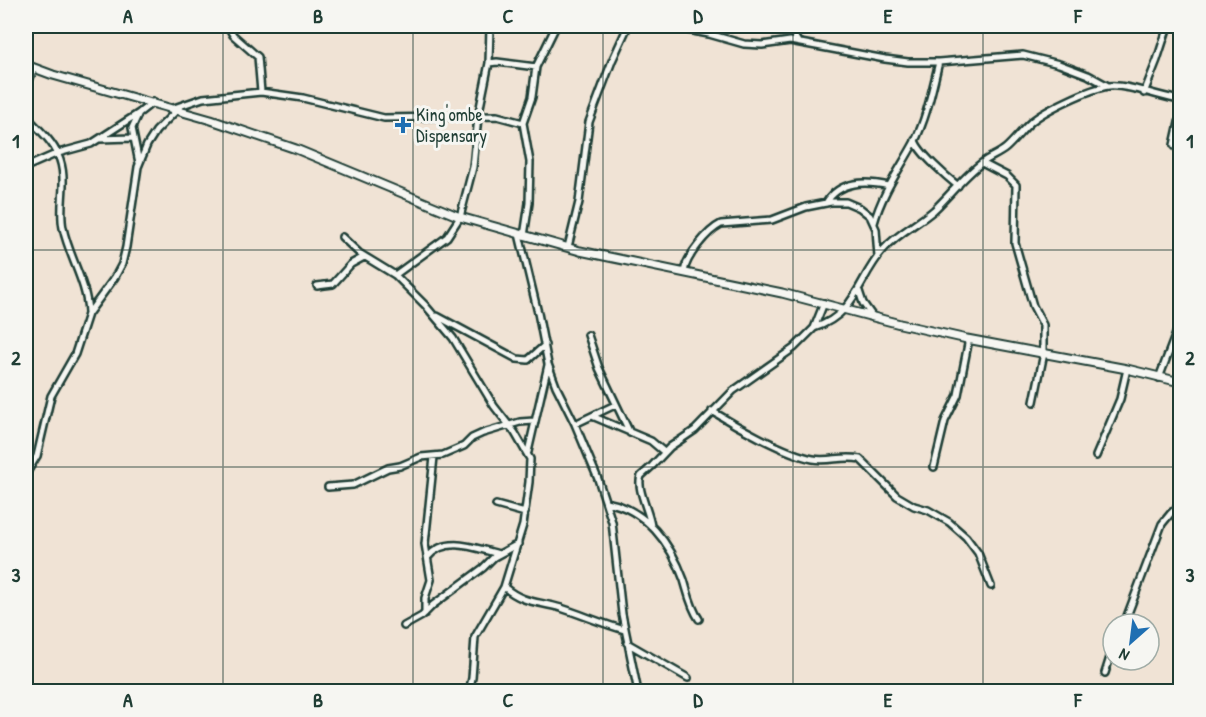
<svg xmlns="http://www.w3.org/2000/svg" width="1206" height="717" viewBox="0 0 1206 717" font-family="'Patrick Hand',sans-serif">
<style>
.lines{fill:none;stroke-linecap:round;stroke-linejoin:round}
.minor-casing{stroke:#1f3d34;stroke-width:10}
.tertiary-casing{stroke:#1f3d34;stroke-width:11}
.minor{stroke:#f6f6f2;stroke-width:5}
.tertiary{stroke:#f6f6f2;stroke-width:7}
.grid{fill:none;stroke:#1f3d34;stroke-width:1.5;stroke-opacity:0.55}
.poi-dot{fill:#1f6fb2;stroke:#f6f6f2;stroke-width:2}
.labels{text-anchor:middle;stroke-width:6;stroke-linejoin:round;paint-order:stroke}
.poi-label{font-size:18px;fill:#1f3d34;stroke:#f6f6f2;text-anchor:start}
.neatline{fill:none;stroke:#1f3d34;stroke-width:2}
.grid-label{font-size:20px;text-anchor:middle;font-weight:bold;fill:#1f3d34}
</style>
<rect width="100%" height="100%" fill="#f0e3d5"/>
<filter id="ink" filterUnits="userSpaceOnUse"><feTurbulence type="fractalNoise" baseFrequency=".0167" numOctaves="2"/><feDisplacementMap in="SourceGraphic" scale="12" xChannelSelector="R" yChannelSelector="G"/><feConvolveMatrix kernelMatrix="1 2 1 2 8 2 1 2 1" color-interpolation-filters="sRGB"/></filter>
<g filter="url(#ink)">
<g class="lines">
<defs>
<path id="minor" d="M 228,26 L 233,35 L 258,57 L 261,92
M 666,26 L 709,34 L 744,44 L 762,45 L 790,41 L 885,59 L 908,62 L 939,62 L 1023,55 L 1059,64 L 1088,75 L 1108,86
M 788,26 L 798,42
M 489,63 L 497,62 L 536,67
M 26,87 L 34,69
M 1144,93 L 1157,60 L 1168,26
M 174,108 L 203,98 L 261,92 L 303,98 L 384,118 L 497,116 L 523,123
M 138,115 L 132,128 L 139,163
M 26,116 C 37,128 52,140 58,155 C 69,179 58,204 63,228 C 69,257 87,283 88,313
M 1180,118 L 1174,145 L 1180,151
M 99,139 L 133,138
M 915,140 C 918,152 948,178 958,186
M 982,163 L 1007,176 L 1016,185 L 1015,243 L 1033,306 L 1043,325 L 1043,353
M 26,167 L 58,153 L 91,144 L 139,113 L 153,102
M 826,203 C 840,180 866,181 889,186
M 874,223 C 882,193 900,169 914,143 C 927,117 932,90 939,62
M 519,234 L 538,313 L 548,364 L 556,386 L 575,424 L 598,479 L 612,522 L 622,614 L 638,692
M 524,236 L 529,203 L 530,162 L 523,123 L 532,97 L 536,67 L 556,26
M 342,237 L 359,253 L 395,275 L 425,305 L 453,338 L 494,406 L 515,433 L 530,459 L 529,482 L 523,525 L 504,587 L 475,637 L 472,678 L 469,692
M 568,247 L 579,202 L 589,122 L 612,61 L 628,26
M 684,272 C 686,257 707,231 721,224 L 772,220 L 806,207 L 831,202 L 846,202 L 860,208 L 870,216 L 876,229 L 878,257
M 395,275 L 447,237 L 460,217 L 473,167 L 478,117 L 489,63 L 490,26
M 317,286 L 333,284 L 351,264 L 364,257
M 859,291 L 863,303 L 873,317
M 437,316 L 517,359 L 528,360 L 545,345
M 814,328 C 858,313 857,279 884,249 C 898,233 918,224 934,210 C 950,195 965,175 983,162 C 990,157 999,154 1006,148 C 1015,140 1022,130 1031,122 C 1045,110 1091,88 1109,86 C 1127,84 1161,97 1180,100
M 588,335 L 599,368 L 630,433
M 1159,378 L 1180,323
M 1034,402 L 1044,353
M 712,411 C 736,426 786,454 813,459 C 829,462 844,455 860,459 L 897,496 L 914,506 L 928,510 L 949,522 L 966,537 L 978,553 L 991,586
M 592,416 L 651,441 L 664,452
M 575,424 L 615,405
M 528,452 L 548,365
M 1096,456 L 1120,399 L 1127,369
M 934,467 L 945,421 L 958,395 L 968,344 L 967,339
M 26,474 L 37,456 L 51,396 L 75,354 L 88,314 L 115,277 L 122,264 L 126,247 L 138,167 L 147,145 L 156,131 L 178,109
M 328,487 L 353,485 L 388,468 L 400,466 L 421,457 L 443,455 L 464,446 L 472,438 L 483,433 L 520,422 L 534,421
M 606,502 C 646,509 671,544 684,580 C 688,593 691,608 699,619
M 496,505 L 525,513
M 651,526 C 649,511 636,488 641,476 L 652,466 L 670,447 L 695,430 L 733,391 L 794,348 L 814,328 L 824,303
M 428,557 C 446,535 475,548 499,554
M 504,587 C 524,604 538,601 561,608 C 583,615 603,624 625,630
M 425,613 L 425,598 L 431,580 L 425,544 L 434,457
M 1124,624 L 1162,524 L 1171,513 L 1180,505
M 404,626 L 422,616 L 433,605 L 483,568 L 494,557 L 518,544
M 627,643 L 688,678
M 1105,673 L 1113,648"/>
<path id="tertiary" d="M 26,65 L 53,75 L 211,120 L 296,149 L 460,217 L 580,251 L 782,293 L 900,324 L 967,339 L 1127,369 L 1180,382"/>
</defs>
<!-- minor casing -->
<use href="#minor" class="minor-casing"/>
<!-- tertiary casing -->
<use href="#tertiary" class="tertiary-casing"/>
<!-- minor -->
<use href="#minor" class="minor"/>
<!-- tertiary -->
<use href="#tertiary" class="tertiary"/>
</g>
</g>
<!-- grid -->
<path class="grid" d="M 223,26 L 223,692M 413,26 L 413,692M 603,26 L 603,692M 793,26 L 793,692M 983,26 L 983,692M 26,250 L 1180,250M 26,467 L 1180,467"/>
<!-- markers -->
<path class="poi-dot" d="M400 116h6v6h6v6h-6v6h-6v-6h-6v-6h6z"/>
<g class="labels">
<!-- poi labels -->
<g class="poi-label">
<text x="416" y="121">King'ombe<tspan x="416" dy="21">Dispensary</tspan></text>
</g>
</g>
<!-- margin -->
<rect width="1206" height="717" fill="none" stroke="#f6f6f2" stroke-width="66"/>
<!-- north arrow -->
<g transform="translate(1131 642) rotate(208)"><circle r="28" fill="#f6f6f2" stroke="#a0aca6" stroke-width="1.5"/>
<path d="M0-4.5L10 22L0 15L-10 22Z" fill="#1f6fb2"/>
<text y="-9" font-size="16" font-weight="bold" text-anchor="middle" fill="#1f3d34">N</text>
</g>
<rect x="33" y="33" width="1140" height="651" class="neatline"/>
<g class="grid-label">
<text x="128" y="23">A</text>
<text x="318" y="23">B</text>
<text x="508" y="23">C</text>
<text x="698" y="23">D</text>
<text x="888" y="23">E</text>
<text x="1078" y="23">F</text>
<text x="16" y="148">1</text>
<text x="1190" y="148">1</text>
<text x="16" y="365">2</text>
<text x="1190" y="365">2</text>
<text x="16" y="582">3</text>
<text x="1190" y="582">3</text>
<text x="128" y="707">A</text>
<text x="318" y="707">B</text>
<text x="508" y="707">C</text>
<text x="698" y="707">D</text>
<text x="888" y="707">E</text>
<text x="1078" y="707">F</text>
</g>
</svg>
